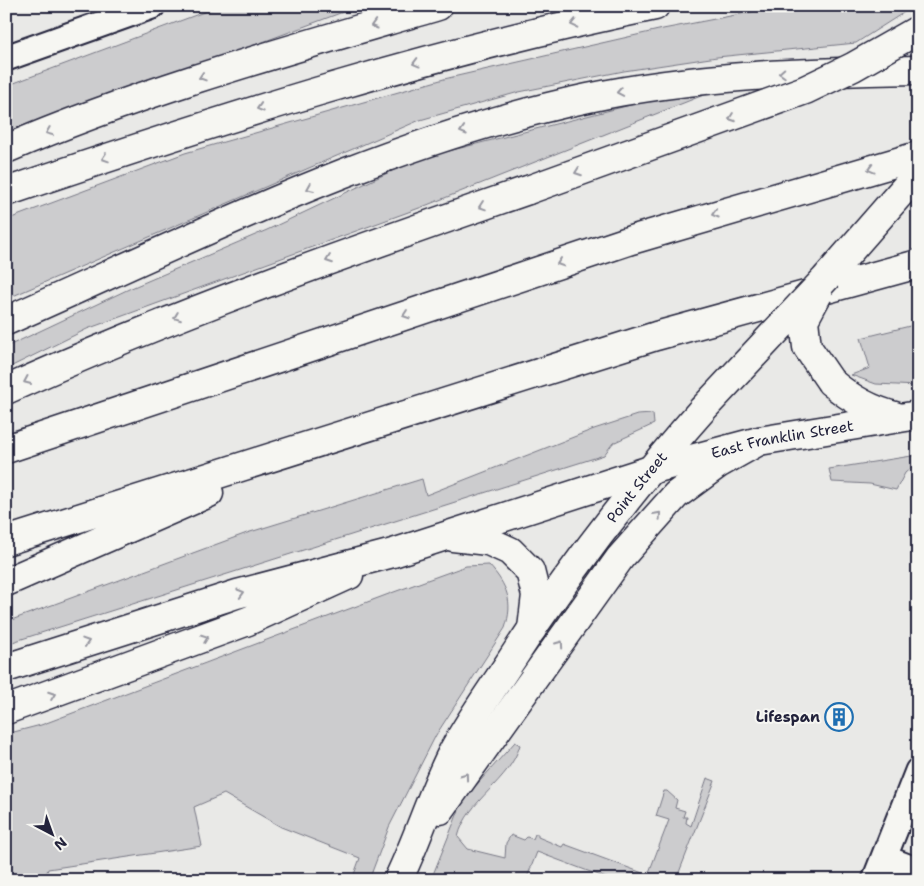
<svg xmlns="http://www.w3.org/2000/svg" width="924" height="886" viewBox="0 0 924 886" font-family="'Shantell Sans',sans-serif">
<style>
.green{fill:#ccccce;stroke:#777784}
.lines{fill:none;stroke-linecap:round;stroke-linejoin:round}
.street-casing{stroke:#22223b;stroke-width:29}
.primary-casing{stroke:#22223b;stroke-width:31}
.highway-casing{stroke:#22223b;stroke-width:31}
.street{stroke:#f6f6f2;stroke-width:25}
.primary{stroke:#f6f6f2;stroke-width:28}
.highway{stroke:#f6f6f2;stroke-width:28}
.primary-bridge-casing{stroke:#22223b;stroke-width:31;stroke-linecap:butt}
.highway-bridge-casing{stroke:#22223b;stroke-width:31;stroke-linecap:butt}
.primary-bridge{stroke:#f6f6f2;stroke-width:28}
.highway-bridge{stroke:#f6f6f2;stroke-width:28}
.oneway{stroke:#9797a0}
.labels{text-anchor:middle;stroke-width:4;stroke-linejoin:round;paint-order:stroke}
.street-label{font-size:15px;fill:#22223b;stroke:#f6f6f2}
.poi-label{font-size:15px;font-weight:bold;fill:#22223b;stroke:#f6f6f2;text-anchor:end}
</style>
<rect width="100%" height="100%" fill="#e9e9e7"/>
<filter id="ink" filterUnits="userSpaceOnUse"><feTurbulence type="fractalNoise" baseFrequency=".02" numOctaves="2"/><feDisplacementMap in="SourceGraphic" scale="10" xChannelSelector="R" yChannelSelector="G"/><feConvolveMatrix kernelMatrix="1 2 1 2 8 2 1 2 1" color-interpolation-filters="sRGB"/></filter>
<g filter="url(#ink)">
<!-- green -->
<path class="green" d="M 220,6 L 359,6 L 6,138 L 6,86 Z
M 782,6 L 914,6 L 856,43 L 717,57 L 624,71 L 519,92 L 420,120 L 6,299 L 6,220 L 185,153 L 444,79 L 663,29 Z
M 706,94 L 422,207 L 87,329 L 6,369 L 6,347 L 129,289 L 267,230 L 417,159 L 666,96 Z
M 918,324 L 918,386 L 876,384 L 851,375 L 870,368 L 861,338 Z
M 653,414 L 654,424 L 613,443 L 604,455 L 6,644 L 6,622 L 247,533 L 422,479 L 426,495 L 594,429 L 637,415 Z
M 918,455 L 918,462 L 905,473 L 896,490 L 870,484 L 832,482 L 829,469 Z
M 489,565 C 507,585 514,602 505,628 L 436,735 L 389,827 L 369,880 L 352,880 L 360,858 L 281,827 L 224,794 L 194,807 L 202,846 L 48,869 L 44,880 L 6,880 L 6,734 L 41,725 L 394,592 L 466,566 Z
M 515,742 L 520,745 C 510,781 467,800 458,837 L 468,849 L 505,858 L 506,843 L 511,835 L 524,840 L 527,837 L 533,839 L 535,834 L 538,834 L 538,837 L 562,847 L 564,844 L 648,875 L 669,820 L 656,816 L 664,791 L 667,791 L 677,800 L 675,808 L 685,811 L 683,817 L 687,817 L 686,823 L 691,826 L 707,778 L 715,781 L 676,880 L 612,880 L 537,852 L 526,880 L 438,880 L 432,877 L 463,800 Z"/>
<g class="lines">
<defs>
<path id="street" d="M 6,58 L 152,6
M 884,858 L 918,871
M 875,880 L 918,771"/>
<g id="primary">
<path d="M 827,277 L 918,173"/>
<path d="M 831,382 C 851,399 870,410 895,416"/>
<path id="s1" d="M 650,470 L 759,441 L 918,415"/>
<path d="M 440,810 L 620,558 L 676,495 L 718,464 L 759,441"/>
<path id="s2" d="M 398,880 C 418,839 431,795 451,755 C 467,724 489,694 508,665 C 566,575 631,490 702,410"/>
</g>
<path id="highway" d="M 6,149 C 146,89 292,49 438,6
M 6,192 C 220,119 434,51 655,6
M 6,321 C 196,237 384,141 588,98 C 697,75 807,72 918,70
M 6,390 C 176,313 352,251 528,190
M 6,449 L 631,240 L 918,156
M 453,537 L 488,541 L 510,551 L 530,571 L 536,595 L 532,629
M 6,541 L 656,336 L 918,264
M 6,582 L 209,493
M 6,668 L 237,594 L 393,553 L 650,470
M 6,710 L 248,621 L 349,575"/>
</defs>
<!-- street casing -->
<use href="#street" class="street-casing"/>
<!-- primary casing -->
<use href="#primary" class="primary-casing"/>
<!-- highway casing -->
<use href="#highway" class="highway-casing"/>
<!-- street -->
<use href="#street" class="street"/>
<!-- primary -->
<use href="#primary" class="primary"/>
<!-- highway -->
<use href="#highway" class="highway"/>
<defs>
<path id="primary-bridge" d="M 818,294 L 804,320 L 807,347 L 831,382
M 702,410 L 827,277"/>
<path id="highway-bridge" d="M 528,190 L 805,90 L 853,67 L 918,30"/>
</defs>
<!-- primary-bridge casing -->
<use href="#primary-bridge" class="primary-bridge-casing"/>
<!-- highway-bridge casing -->
<use href="#highway-bridge" class="highway-bridge-casing"/>
<!-- primary-bridge -->
<use href="#primary-bridge" class="primary-bridge"/>
<!-- highway-bridge -->
<use href="#highway-bridge" class="highway-bridge"/>
</g>
<!-- one-way arrows -->
<defs><path id="oneway-chevron" d="M-2-3.5L2.5 0L-2 3.5" fill="none" stroke-width="1.6" stroke-linecap="round" stroke-linejoin="round" transform="scale(1.25)"/></defs>
<g class="oneway">
<use href="#oneway-chevron" transform="translate(574 24) rotate(167)"/>
<use href="#oneway-chevron" transform="translate(374 25) rotate(164)"/>
<use href="#oneway-chevron" transform="translate(416 63) rotate(165)"/>
<use href="#oneway-chevron" transform="translate(782 73) rotate(177)"/>
<use href="#oneway-chevron" transform="translate(202 77) rotate(162)"/>
<use href="#oneway-chevron" transform="translate(620 92) rotate(170)"/>
<use href="#oneway-chevron" transform="translate(260 108) rotate(163)"/>
<use href="#oneway-chevron" transform="translate(732 118) rotate(160)"/>
<use href="#oneway-chevron" transform="translate(463 131) rotate(163)"/>
<use href="#oneway-chevron" transform="translate(49 132) rotate(158)"/>
<use href="#oneway-chevron" transform="translate(105 158) rotate(161)"/>
<use href="#oneway-chevron" transform="translate(871 169) rotate(165)"/>
<use href="#oneway-chevron" transform="translate(578 172) rotate(160)"/>
<use href="#oneway-chevron" transform="translate(310 188) rotate(157)"/>
<use href="#oneway-chevron" transform="translate(482 206) rotate(161)"/>
<use href="#oneway-chevron" transform="translate(715 214) rotate(163)"/>
<use href="#oneway-chevron" transform="translate(329 260) rotate(160)"/>
<use href="#oneway-chevron" transform="translate(560 263) rotate(162)"/>
<use href="#oneway-chevron" transform="translate(406 315) rotate(161)"/>
<use href="#oneway-chevron" transform="translate(177 317) rotate(159)"/>
<use href="#oneway-chevron" transform="translate(27 381) rotate(156)"/>
<use href="#oneway-chevron" transform="translate(658 515) rotate(-48)"/>
<use href="#oneway-chevron" transform="translate(241 593) rotate(-16)"/>
<use href="#oneway-chevron" transform="translate(205 638) rotate(-21)"/>
<use href="#oneway-chevron" transform="translate(86 642) rotate(-18)"/>
<use href="#oneway-chevron" transform="translate(560 644) rotate(-55)"/>
<use href="#oneway-chevron" transform="translate(52 695) rotate(-20)"/>
<use href="#oneway-chevron" transform="translate(465 776) rotate(-54)"/>
</g>
</g>
<!-- icons -->
<defs>
<symbol id="building-ring" viewBox="-11 -11 22 22"><circle r="9.5" fill="#f6f6f2" stroke="#1f6fb2" stroke-width="1.5"/><path d="M-4-6H4V6H1V3H-1V6H-4ZM-2.5-4.3h1.7v1.8h-1.7ZM.8-4.3h1.7v1.8H.8ZM-2.5-1h1.7V.8h-1.7ZM.8-1h1.7V.8H.8Z" fill="#1f6fb2"/></symbol>
</defs>
<g fill-rule="evenodd">
<use href="#building-ring" x="823" y="701" width="32" height="32"/>
</g>
<g class="labels">
<!-- street labels -->
<g class="street-label">
<text dy="5" stroke="none"><textPath href="#s1" startOffset="136">East Franklin Street</textPath></text>
<text dy="5" stroke="none"><textPath href="#s2" startOffset="462">Point Street</textPath></text>
</g>
<!-- poi labels -->
<g class="poi-label">
<text x="820" y="722">Lifespan</text>
</g>
</g>
<!-- margin -->
<rect width="924" height="886" fill="none" stroke="#f6f6f2" stroke-width="25"/>
<rect x="12" y="12" width="899" height="861" fill="none" stroke="#22223b" stroke-width="2" filter="url(#ink)"/>
<!-- north arrow -->
<g transform="translate(52 834) rotate(139)" stroke="#f6f6f2" stroke-width="4" paint-order="stroke">
<path d="M0-4L9 19L0 12L-9 19Z" fill="#22223b"/>
<text y="-8" font-size="14" font-weight="bold" text-anchor="middle" fill="#22223b">N</text>
</g>
</svg>
